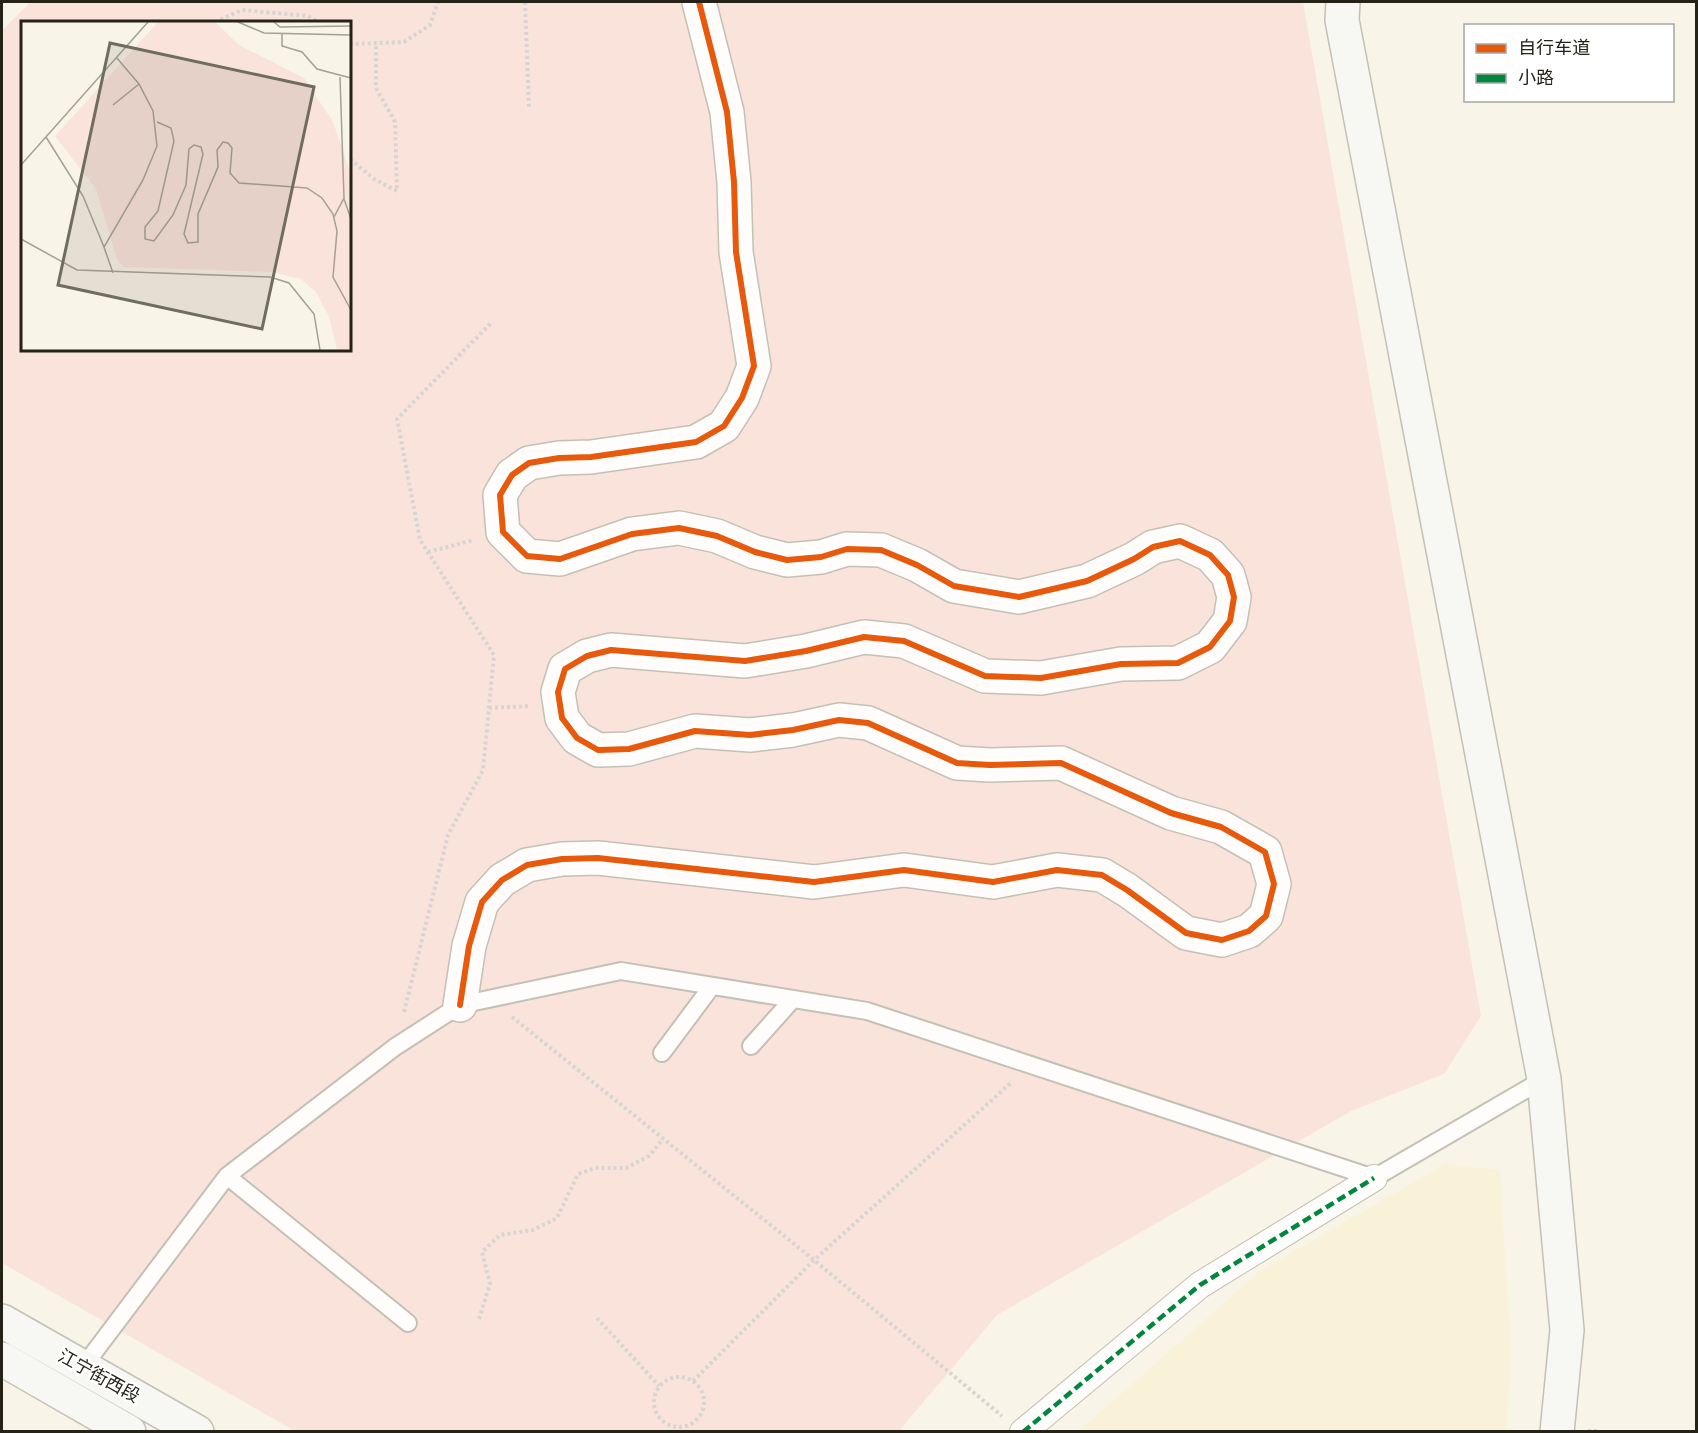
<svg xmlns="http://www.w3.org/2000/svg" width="1698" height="1433" viewBox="0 0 1698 1433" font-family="'Titillium Web','Noto Sans SC',sans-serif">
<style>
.built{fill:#faf2d8}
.green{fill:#fae3db;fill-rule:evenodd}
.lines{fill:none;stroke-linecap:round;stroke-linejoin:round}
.service-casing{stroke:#c4c0b6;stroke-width:20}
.pedestrian-casing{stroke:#c4c0b6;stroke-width:28}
.minor-casing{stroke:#c4c0b6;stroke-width:36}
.secondary-casing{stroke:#c4c0b6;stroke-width:36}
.path{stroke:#d7d5d2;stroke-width:4;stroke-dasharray:3 3;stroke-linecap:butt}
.service{stroke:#fefdfb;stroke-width:16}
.pedestrian{stroke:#fefdfb;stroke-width:26}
.minor{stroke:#fefdfb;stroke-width:33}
.secondary{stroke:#f7f7f4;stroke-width:33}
.quiet{stroke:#00873e;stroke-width:4.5;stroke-dasharray:9 4.5;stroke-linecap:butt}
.cycleway-casing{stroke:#fff;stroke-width:10}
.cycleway{stroke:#e8590c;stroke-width:6}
.labels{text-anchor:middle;stroke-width:5;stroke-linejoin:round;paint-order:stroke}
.street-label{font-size:18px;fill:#252217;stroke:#fff}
.inset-road{fill:none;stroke:#a4a094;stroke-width:1.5}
.view{fill:#6f6c60;fill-opacity:0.15;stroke:#6f6c60;stroke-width:3}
.inset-edge{fill:none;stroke:#252217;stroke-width:3}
</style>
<rect width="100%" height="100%" fill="#f8f4e7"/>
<!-- built -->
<path class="built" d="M 1445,1164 L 1500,1170 L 1511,1351 L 1506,1431 L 1079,1431 L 1260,1271 Z"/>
<!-- green -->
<path class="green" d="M 30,2 L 1303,2 L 1481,1016 L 1444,1074 L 1351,1111 L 997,1315 L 899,1431 L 295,1431 L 2,1263 L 2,31 ZM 22,22 L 350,22 L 350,350 L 22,350 Z"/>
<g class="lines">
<defs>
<path id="service" d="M 751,1046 L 793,999
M 662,1053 L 712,986
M 227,1176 L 408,1323
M 83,1367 L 227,1176 L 395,1047 L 460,1005 L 621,971 L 867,1011 L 1374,1178 L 1544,1079"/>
<path id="pedestrian" d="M 1023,1432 L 1200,1285 L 1374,1178"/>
<path id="minor" d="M 460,1005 L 469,946 L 482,902 L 502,880 L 527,865 L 562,859 L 598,858 L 814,882 L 904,870 L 993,882 L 1057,870 L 1102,875 L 1127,890 L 1186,933 L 1222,940 L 1249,931 L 1266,916 L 1274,884 L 1265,852 L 1221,827 L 1171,813 L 1061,763 L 990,765 L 957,763 L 868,723 L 839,720 L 793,730 L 750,735 L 695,731 L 629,749 L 598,750 L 577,738 L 562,718 L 558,692 L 565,669 L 587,656 L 611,650 L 745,661 L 806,651 L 864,637 L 904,641 L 985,676 L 1041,678 L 1121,664 L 1178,663 L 1210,647 L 1230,621 L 1234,597 L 1228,575 L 1210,555 L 1180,541 L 1153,547 L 1134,559 L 1087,581 L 1019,597 L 954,586 L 917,565 L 881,550 L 847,549 L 821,557 L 787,560 L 755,552 L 717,536 L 679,528 L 632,534 L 560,559 L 527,556 L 503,532 L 500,495 L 512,475 L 529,463 L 559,458 L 591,457 L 696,442 L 724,426 L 742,398 L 754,366 L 736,252 L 734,182 L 727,112 L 699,2"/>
<path id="secondary" d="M 1343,2 L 1342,20 L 1544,1079 L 1567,1330 L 1557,1432
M 2,1321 L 197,1432
M 2,1359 L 129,1432"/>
</defs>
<!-- service casing -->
<use href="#service" class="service-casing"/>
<!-- pedestrian casing -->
<use href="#pedestrian" class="pedestrian-casing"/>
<!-- minor casing -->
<use href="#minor" class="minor-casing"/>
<!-- secondary casing -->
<use href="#secondary" class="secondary-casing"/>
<!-- path -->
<path class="path" d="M 525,2 L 529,108
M 215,22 L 242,10 L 308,16 L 318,22
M 350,43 L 352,44 L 404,42 L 430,25 L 438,2
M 350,159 L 374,179 L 397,191 L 395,122 L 376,88 L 376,43
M 428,552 L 474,540
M 489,708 L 530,706
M 404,1012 L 448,835 L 483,770 L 494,655 L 420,540 L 397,419 L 491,323
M 512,1017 L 814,1260 L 1002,1416
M 597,1318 L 659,1386
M 479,1319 L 490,1284 L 482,1252 L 500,1235 L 533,1230 L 557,1218 L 578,1174 L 595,1168 L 626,1168 L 649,1156 L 663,1139
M654 1402a25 25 0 1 1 50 0a25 25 0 1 1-50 0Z
M 693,1381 L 814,1260 L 1012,1082
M 1588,1431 L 1599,1431"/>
<!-- service -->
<use href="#service" class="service"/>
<!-- pedestrian -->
<use href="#pedestrian" class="pedestrian"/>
<!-- minor -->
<use href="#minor" class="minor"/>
<!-- secondary -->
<use href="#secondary" class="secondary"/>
<!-- quiet -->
<path class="quiet" d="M 1023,1432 L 1200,1285 L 1374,1178"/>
<defs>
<path id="cycleway" d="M 460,1005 L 469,946 L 482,902 L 502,880 L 527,865 L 562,859 L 598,858 L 814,882 L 904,870 L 993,882 L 1057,870 L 1102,875 L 1127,890 L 1186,933 L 1222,940 L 1249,931 L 1266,916 L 1274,884 L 1265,852 L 1221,827 L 1171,813 L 1061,763 L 990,765 L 957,763 L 868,723 L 839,720 L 793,730 L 750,735 L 695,731 L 629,749 L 598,750 L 577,738 L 562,718 L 558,692 L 565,669 L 587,656 L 611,650 L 745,661 L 806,651 L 864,637 L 904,641 L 985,676 L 1041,678 L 1121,664 L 1178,663 L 1210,647 L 1230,621 L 1234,597 L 1228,575 L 1210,555 L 1180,541 L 1153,547 L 1134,559 L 1087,581 L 1019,597 L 954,586 L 917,565 L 881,550 L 847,549 L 821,557 L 787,560 L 755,552 L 717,536 L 679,528 L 632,534 L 560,559 L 527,556 L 503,532 L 500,495 L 512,475 L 529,463 L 559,458 L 591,457 L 696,442 L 724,426 L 742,398 L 754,366 L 736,252 L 734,182 L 727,112 L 699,2"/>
</defs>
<!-- cycleway casing -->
<use href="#cycleway" class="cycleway-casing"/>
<!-- cycleway -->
<use href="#cycleway" class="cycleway"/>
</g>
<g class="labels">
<!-- street labels -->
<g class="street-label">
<text transform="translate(99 1376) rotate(29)" y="6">江宁街西段</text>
</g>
</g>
<!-- overview -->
<g transform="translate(21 21)">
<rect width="330" height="330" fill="#f8f4e7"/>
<path d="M 137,1 L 194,1 L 218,24 L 283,57 L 312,101 L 330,153 L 330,329 L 316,329 L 308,296 L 295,271 L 280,258 L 252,251 L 103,246 L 96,239 L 75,168 L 34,115 Z" fill="#fae3db"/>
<path class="inset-road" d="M 217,1 L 243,12 L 330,14M 253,1 L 259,6 L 330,5M 261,12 L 261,25 L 281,31 L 296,48 L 330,57M 92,84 L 118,63M 136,101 L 150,107 L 153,120 L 137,190 L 124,206 L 124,218 L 133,220 L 152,194 L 165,164 L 168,128 L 173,124 L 180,126 L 182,133 L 163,213 L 167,222 L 177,221 L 177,193 L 197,146 L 196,129 L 202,121 L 207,122 L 211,127 L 209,152 L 218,162 L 286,167 L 301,177 L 312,193 L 316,210 L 312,256 L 330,289M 25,116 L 62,175 L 83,226M 0,144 L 127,1M 323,178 L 330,198M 313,196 L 323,177 L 319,56M 0,218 L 56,249 L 249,256 L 268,262 L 293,293 L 299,329M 92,252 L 83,226 L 122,159 L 136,125 L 132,90 L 118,63 L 95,36"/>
<path class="view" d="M 89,22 L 293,66 L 241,308 L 37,264 Z"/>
<rect width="330" height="330" class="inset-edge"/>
</g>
<!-- border -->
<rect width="1698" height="1433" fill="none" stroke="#252217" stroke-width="6"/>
<!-- legend -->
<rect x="1464" y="24" width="210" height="78" fill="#ffffff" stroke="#a8a7a2" stroke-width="1.5"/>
<rect x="1476" y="44" width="30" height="9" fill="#e8590c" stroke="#a8a7a2" stroke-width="1.5"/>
<text x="1518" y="54" font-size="18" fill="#252217">自行车道</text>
<rect x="1476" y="74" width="30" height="9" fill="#00873e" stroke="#a8a7a2" stroke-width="1.5"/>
<text x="1518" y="84" font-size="18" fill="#252217">小路</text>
</svg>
